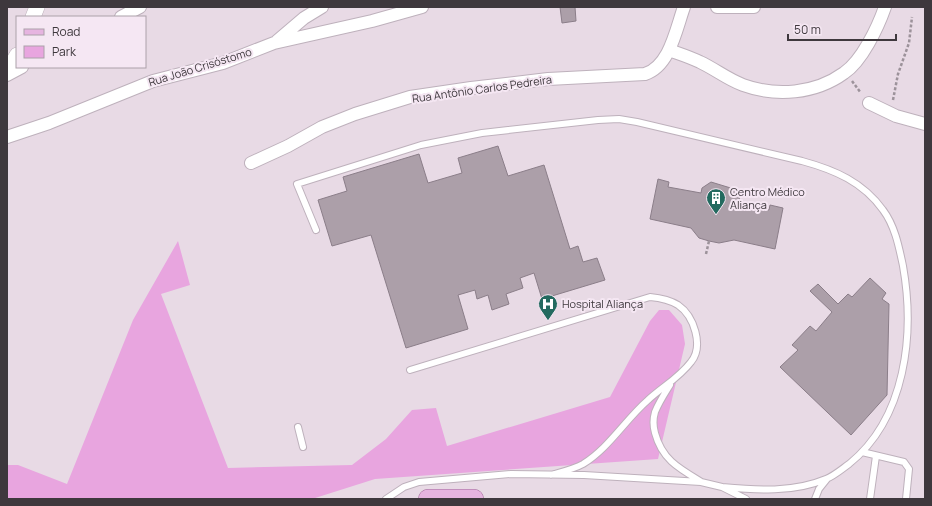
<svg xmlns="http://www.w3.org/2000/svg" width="932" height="506" viewBox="0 0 932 506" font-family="Manrope,sans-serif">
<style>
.green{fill:#e8a5df}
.building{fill:#ac9fa9;stroke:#8b7e89}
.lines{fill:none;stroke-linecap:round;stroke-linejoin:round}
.service-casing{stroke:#beb1bc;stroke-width:8}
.minor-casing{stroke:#beb1bc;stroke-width:14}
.tertiary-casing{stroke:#beb1bc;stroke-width:16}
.primary-casing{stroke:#a1689a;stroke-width:20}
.path{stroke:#9c929a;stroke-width:2.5;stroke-dasharray:3 2;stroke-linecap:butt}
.service{stroke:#fff;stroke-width:6}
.minor{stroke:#fff;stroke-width:12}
.tertiary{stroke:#fff;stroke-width:15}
.primary{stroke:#e6b4e0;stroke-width:19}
.labels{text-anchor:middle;stroke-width:4;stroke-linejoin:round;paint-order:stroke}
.street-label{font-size:11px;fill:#3e383d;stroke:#f5e7f3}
.poi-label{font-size:11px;fill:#3e383d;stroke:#f5e7f3;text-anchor:start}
</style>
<rect width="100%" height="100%" fill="#e8dae5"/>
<!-- green -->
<path class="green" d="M 178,241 L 190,285 L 161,294 L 228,468 L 352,465 L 386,439 L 412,410 L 436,408 L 447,446 L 610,397 L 650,321 L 659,310 L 669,310 L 682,325 L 685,344 L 658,459 L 375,479 L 312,499 L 7,499 L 7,465 L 18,465 L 67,484 L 133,320 Z"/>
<!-- building -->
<path class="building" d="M 560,7 L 575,7 L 576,21 L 562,23 Z
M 498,146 L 508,176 L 544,165 L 570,249 L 578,246 L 583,262 L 597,258 L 605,280 L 542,299 L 534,273 L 520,278 L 523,288 L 506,294 L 509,304 L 492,310 L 488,295 L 477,299 L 475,290 L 458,295 L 468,329 L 406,348 L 371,235 L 332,246 L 318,200 L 347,191 L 343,177 L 419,154 L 428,183 L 462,173 L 458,158 Z
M 658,179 L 669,182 L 668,187 L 701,193 L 702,188 L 711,182 L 734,189 L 740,196 L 738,203 L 769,210 L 770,205 L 783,208 L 775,249 L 734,240 L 719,243 L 709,241 L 699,238 L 691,228 L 650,219 Z
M 870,278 L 886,293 L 882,299 L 889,304 L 887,395 L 851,435 L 780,367 L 798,350 L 792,345 L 810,326 L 816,331 L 832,312 L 810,291 L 818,284 L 838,304 L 848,294 L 852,297 Z"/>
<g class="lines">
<defs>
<path id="service" d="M 316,230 L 297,184 L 421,145 L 482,133 L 598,120 L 619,119 L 637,122 L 802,161 C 835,170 863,182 883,210 C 895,226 899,247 903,266 C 915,334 906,418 849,464 C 842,469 834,476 826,479 C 793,493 757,490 722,487
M 410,370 L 650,297 C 660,298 670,300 678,305 C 694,316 704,346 691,362 C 679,378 662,387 648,400 C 625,420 609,448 583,464 C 574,469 561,472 551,475
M 670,385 C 665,393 659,402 655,412 C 653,419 653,426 655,433 C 662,459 678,468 700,481
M 298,427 L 303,447
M 862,452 L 904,462 L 909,469 L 906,499
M 386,499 L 404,487 L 419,482 L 511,474 L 584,475 L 701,482 L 722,487 L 746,499
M 815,499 L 819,489 L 827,479
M 870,499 L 876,456"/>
<path id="minor" d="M 717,7 L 754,7
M 121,17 L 140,7
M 277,41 L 304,18 L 322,7
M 669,50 C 680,54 690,57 700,62 C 715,69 727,79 743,85 C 776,97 815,94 844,73 C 862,61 878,27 885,7
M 7,75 L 22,67
M 869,103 L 896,116 L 925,124
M 7,137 L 49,123 L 153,81 L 223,63 L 274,43 L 372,21 L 422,7
M 251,163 L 288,146 L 322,127 L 355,114 L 410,97 L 471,88 L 548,79 L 645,74 C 670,66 676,29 684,7"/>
<path id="tertiary" d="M 33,17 L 37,7
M 7,72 L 17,55"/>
<path id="primary" d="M 428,499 L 474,499"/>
</defs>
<!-- service casing -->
<use href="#service" class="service-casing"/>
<!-- minor casing -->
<use href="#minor" class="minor-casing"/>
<!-- tertiary casing -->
<use href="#tertiary" class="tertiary-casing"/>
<!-- primary casing -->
<use href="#primary" class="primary-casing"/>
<!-- path -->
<path class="path" d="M 852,81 L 861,93
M 893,100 L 898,74 L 909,43 L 912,17
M 706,254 L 709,241"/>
<!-- service -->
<use href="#service" class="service"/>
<!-- minor -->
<use href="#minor" class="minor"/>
<!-- tertiary -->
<use href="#tertiary" class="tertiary"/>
<!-- primary -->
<use href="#primary" class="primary"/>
</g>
<!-- icons -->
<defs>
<symbol id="building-pin" viewBox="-11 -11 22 30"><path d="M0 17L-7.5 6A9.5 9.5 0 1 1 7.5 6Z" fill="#236a5f" stroke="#f5e7f3"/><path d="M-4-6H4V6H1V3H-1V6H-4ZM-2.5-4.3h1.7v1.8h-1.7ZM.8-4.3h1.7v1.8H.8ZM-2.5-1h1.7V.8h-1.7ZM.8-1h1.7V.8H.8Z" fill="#fff"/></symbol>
<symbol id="hospital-pin" viewBox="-11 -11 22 30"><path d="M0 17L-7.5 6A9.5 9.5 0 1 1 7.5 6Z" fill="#236a5f" stroke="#f5e7f3"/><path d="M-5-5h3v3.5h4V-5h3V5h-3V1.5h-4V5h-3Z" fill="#fff"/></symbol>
</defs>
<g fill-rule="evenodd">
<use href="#building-pin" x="705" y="187" width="22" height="30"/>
<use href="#hospital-pin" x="537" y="293" width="22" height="30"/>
</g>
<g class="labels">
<!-- street labels -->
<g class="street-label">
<text transform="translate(200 67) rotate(-17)" y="4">Rua João Crisóstomo</text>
<text transform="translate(482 89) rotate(-8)" y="4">Rua Antônio Carlos Pedreira</text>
</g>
<!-- poi labels -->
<g class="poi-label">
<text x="730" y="196">Centro Médico<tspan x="730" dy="13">Aliança</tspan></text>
<text x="562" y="308">Hospital Aliança</text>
</g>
</g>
<!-- border -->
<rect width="932" height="506" fill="none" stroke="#3e383d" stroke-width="16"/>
<!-- legend -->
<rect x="16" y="16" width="130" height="52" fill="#f5e7f3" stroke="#aca1aa"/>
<rect x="24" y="29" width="20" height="6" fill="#e6b4e0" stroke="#aca1aa"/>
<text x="52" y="36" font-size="12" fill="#3e383d">Road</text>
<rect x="24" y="46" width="20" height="12" fill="#e8a5df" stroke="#aca1aa"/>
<text x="52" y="56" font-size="12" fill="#3e383d">Park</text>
<!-- scale -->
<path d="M788 34v6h108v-6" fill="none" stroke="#3e383d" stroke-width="2"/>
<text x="794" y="34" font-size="12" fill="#3e383d" stroke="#f5e7f3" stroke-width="3" paint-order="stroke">50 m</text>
</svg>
